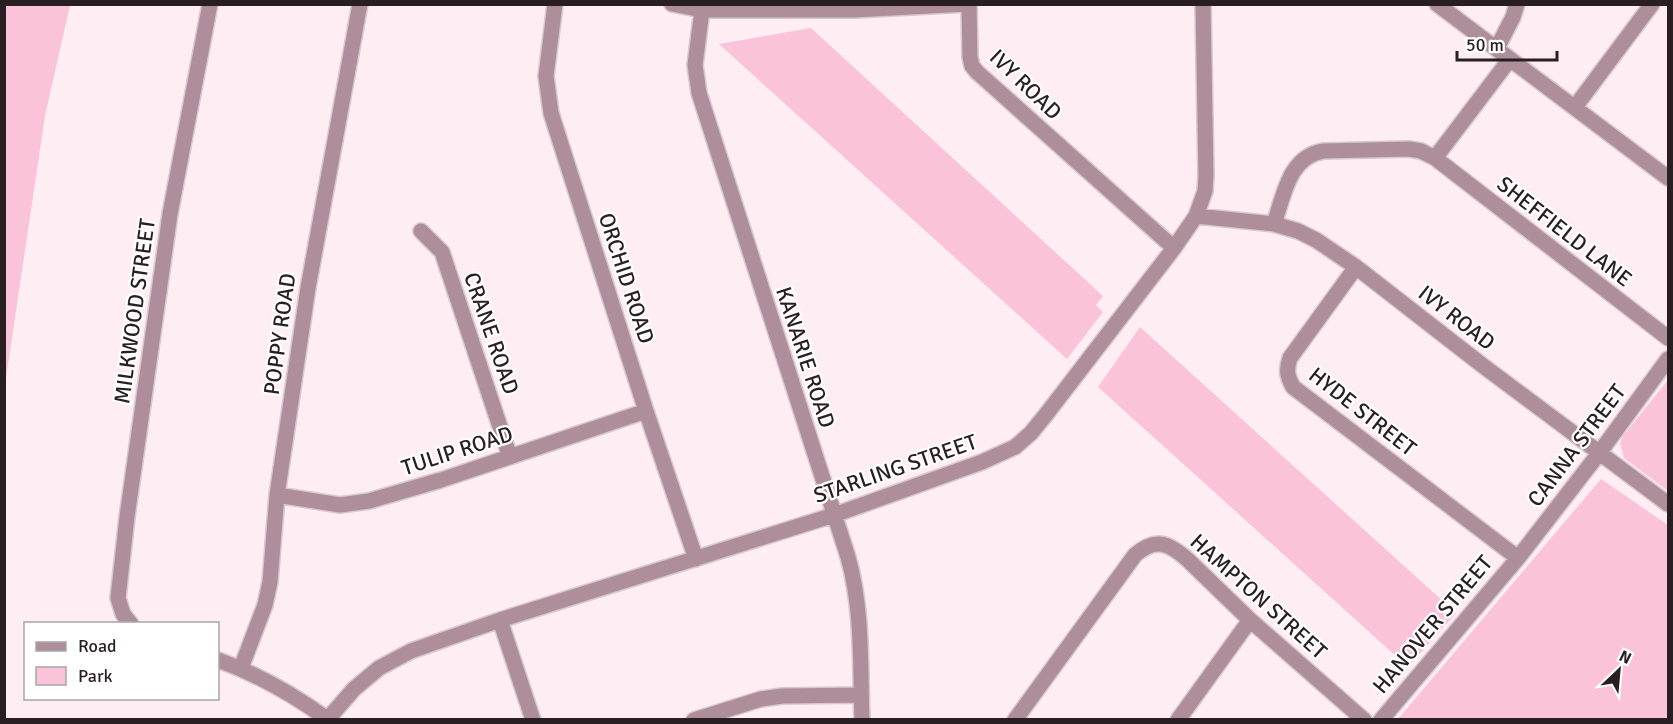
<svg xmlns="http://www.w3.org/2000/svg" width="1673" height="724" viewBox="0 0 1673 724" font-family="Signika,sans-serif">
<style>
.green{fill:#fbc3da}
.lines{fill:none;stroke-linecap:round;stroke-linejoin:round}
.minor-casing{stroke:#d8c8ce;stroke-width:18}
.minor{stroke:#ae8e9b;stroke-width:15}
.labels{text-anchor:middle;stroke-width:4.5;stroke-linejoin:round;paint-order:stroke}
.street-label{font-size:22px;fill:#291f23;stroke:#fff}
</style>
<rect width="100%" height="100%" fill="#ffedf4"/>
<!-- green -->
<path class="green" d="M 5,4 L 70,5 L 45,116 L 5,385 Z
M 811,28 L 1103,296 L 1096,305 L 1103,312 L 1067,359 L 719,44 Z
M 1140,327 L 1456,613 L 1408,667 L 1098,387 Z
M 1668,380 L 1668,491 L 1624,458 L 1620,443 L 1623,436 Z
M 1601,479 L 1668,525 L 1668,719 L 1398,719 Z"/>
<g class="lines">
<defs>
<path id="minor" d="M 555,4 L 546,76 L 551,113 L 646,411 L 696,559
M 672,4 L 702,10 L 855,10 L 967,4
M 969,4 L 970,57 L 972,66 L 977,72 L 1174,248
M 1437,4 L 1668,178
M 702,10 L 695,65 L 699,93 L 848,557 C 863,610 860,665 862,720
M 1497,48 L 1513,17 L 1517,4
M 1575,107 L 1652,4
M 1435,158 L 1510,59
M 1196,216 L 1274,224 L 1298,231 L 1316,240 L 1356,267 L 1482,365 L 1668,504
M 1274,224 C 1284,195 1289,156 1324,151 L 1409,149 L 1421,151 L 1435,158 L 1668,338
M 421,231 L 442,252 L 510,457
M 1356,267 L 1290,358 C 1286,370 1287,376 1293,387 L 1518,558
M 277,495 L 340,505 L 369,501 L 441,480 L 646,411
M 500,620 L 533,720
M 131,624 L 123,614 L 118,598 L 127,517 L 170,214 L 210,4
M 218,660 C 257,674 294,695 327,719
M 241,668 L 265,605 L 270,582 L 277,495 L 308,288 L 360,4
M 327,720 L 354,689 L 379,668 L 411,651 L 500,620 L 834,515 L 982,462 L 1015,447 L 1031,433 L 1048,412 L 1174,248 L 1196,216 L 1205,191 L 1206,176 L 1203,4
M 694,720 L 761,699 L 782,696 L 861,695
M 1015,720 L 1135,555 C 1156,537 1169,543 1188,560 L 1250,620 L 1364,720
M 1178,720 L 1250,620
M 1381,720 L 1518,558 L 1600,452 L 1668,359"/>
</defs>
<!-- minor casing -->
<use href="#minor" class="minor-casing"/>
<!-- minor -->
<use href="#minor" class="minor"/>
</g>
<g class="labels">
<!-- street labels -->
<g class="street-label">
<text transform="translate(1026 84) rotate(44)" y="8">IVY ROAD</text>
<text transform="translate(1565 231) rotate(38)" y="8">SHEFFIELD LANE</text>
<text transform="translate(627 278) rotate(72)" y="8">ORCHID ROAD</text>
<text transform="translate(134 311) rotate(-82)" y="8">MILKWOOD STREET</text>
<text transform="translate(1457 317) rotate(38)" y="8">IVY ROAD</text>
<text transform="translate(492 333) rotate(71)" y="8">CRANE ROAD</text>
<text transform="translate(279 334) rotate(-82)" y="8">POPPY ROAD</text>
<text transform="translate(806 357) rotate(72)" y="8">KANARIE ROAD</text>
<text transform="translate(1363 411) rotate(38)" y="8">HYDE STREET</text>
<text transform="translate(1576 445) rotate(-53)" y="8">CANNA STREET</text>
<text transform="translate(457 450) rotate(-18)" y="8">TULIP ROAD</text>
<text transform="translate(895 468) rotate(-19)" y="8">STARLING STREET</text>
<text transform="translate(1259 596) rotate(42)" y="8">HAMPTON STREET</text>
<text transform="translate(1432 624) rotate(-50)" y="8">HANOVER STREET</text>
</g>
</g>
<!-- border -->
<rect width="1673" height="724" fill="none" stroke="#291f23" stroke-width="12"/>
<!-- legend -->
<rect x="24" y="622" width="195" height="78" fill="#ffffff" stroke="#a9a5a7" stroke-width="1.5"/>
<rect x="36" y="642" width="30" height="9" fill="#ae8e9b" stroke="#a9a5a7" stroke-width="1.5"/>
<text x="78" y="652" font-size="18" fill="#291f23">Road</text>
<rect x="36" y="667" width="30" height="18" fill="#fbc3da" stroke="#a9a5a7" stroke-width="1.5"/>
<text x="78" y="682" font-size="18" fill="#291f23">Park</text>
<!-- north arrow -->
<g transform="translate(1619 670) rotate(26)" stroke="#ffffff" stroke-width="4.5" paint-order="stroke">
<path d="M0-4.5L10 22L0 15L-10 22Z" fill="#291f23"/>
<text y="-9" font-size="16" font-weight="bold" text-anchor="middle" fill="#291f23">N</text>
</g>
<!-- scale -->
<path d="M1457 51v9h100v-9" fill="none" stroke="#291f23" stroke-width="3"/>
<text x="1466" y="51" font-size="18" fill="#291f23" stroke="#ffffff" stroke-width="4.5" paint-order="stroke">50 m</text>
</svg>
